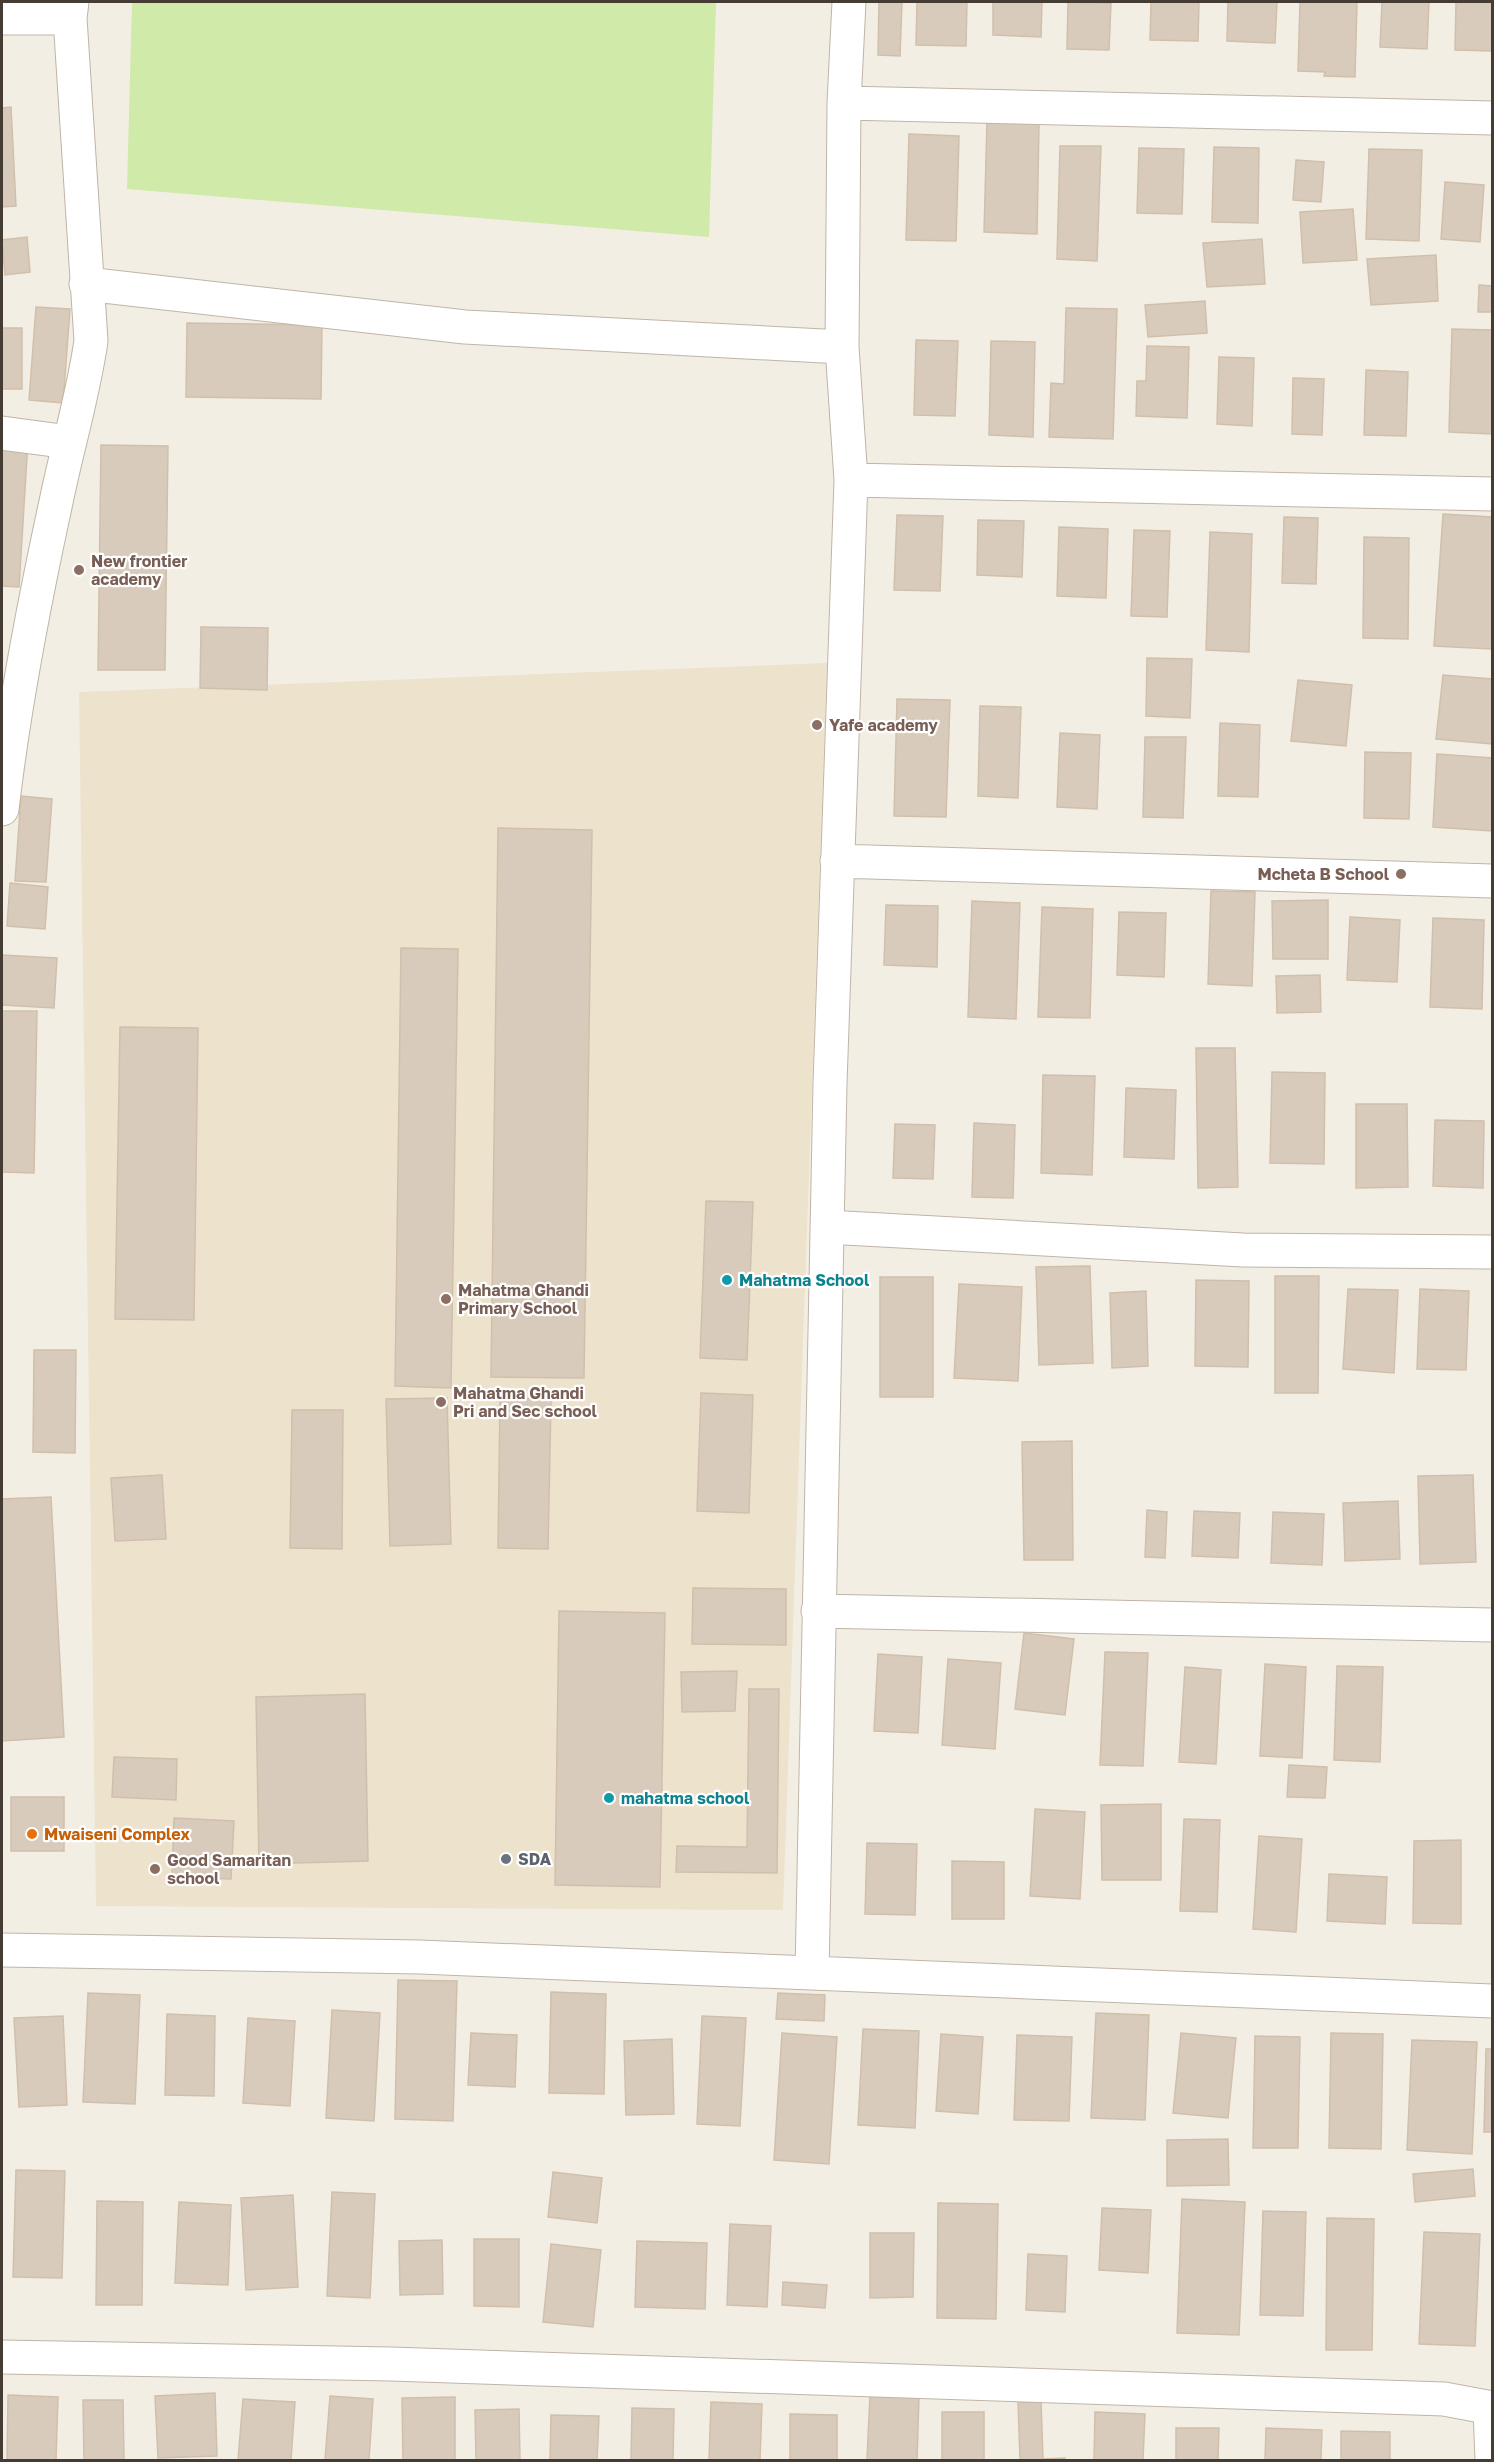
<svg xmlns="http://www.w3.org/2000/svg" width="1494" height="2462" viewBox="0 0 1494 2462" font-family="'Golos Text',sans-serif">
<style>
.education{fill:#ede2cc}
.green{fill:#d0eaa9}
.building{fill:#d8cbbb;stroke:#d0c0ab;stroke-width:1.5}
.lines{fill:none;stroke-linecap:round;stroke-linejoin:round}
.street-casing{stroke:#bfb5a6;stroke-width:35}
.street{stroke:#fff;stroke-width:33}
.education-dot{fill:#8d6e63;stroke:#fff;stroke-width:2}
.culture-dot{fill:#0f9aa8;stroke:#fff;stroke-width:2}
.food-dot{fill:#e8710a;stroke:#fff;stroke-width:2}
.worship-dot{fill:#6b7280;stroke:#fff;stroke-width:2}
.labels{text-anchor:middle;stroke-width:4.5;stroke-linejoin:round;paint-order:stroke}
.education-label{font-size:16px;font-weight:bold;fill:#785e54;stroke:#fff;text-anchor:start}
.culture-label{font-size:16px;font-weight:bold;fill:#0d838f;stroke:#fff;text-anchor:start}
.food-label{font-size:16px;font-weight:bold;fill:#c56008;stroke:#fff;text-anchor:start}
.worship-label{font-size:16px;font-weight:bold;fill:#5b616d;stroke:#fff;text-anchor:start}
</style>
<rect width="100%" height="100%" fill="#f3eee4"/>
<!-- education -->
<path class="education" d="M 827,663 L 783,1910 L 96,1906 L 79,692 Z"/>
<!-- green -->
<path class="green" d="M 132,2 L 716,2 L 709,237 L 127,189 Z"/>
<!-- building -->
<path class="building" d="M 879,2 L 902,2 L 900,56 L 878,55 Z
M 917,2 L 967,2 L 966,46 L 916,45 Z
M 993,2 L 1042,2 L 1041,37 L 993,35 Z
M 1068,2 L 1111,3 L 1109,50 L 1067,49 Z
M 1151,2 L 1199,2 L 1198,41 L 1150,40 Z
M 1228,2 L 1277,2 L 1275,43 L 1227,41 Z
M 1300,2 L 1357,2 L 1355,77 L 1324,76 L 1325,72 L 1298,71 Z
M 1382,2 L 1429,2 L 1427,49 L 1380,47 Z
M 1456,2 L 1492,2 L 1492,51 L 1455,50 Z
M 11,107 L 16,206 L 2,207 L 2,108 Z
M 987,122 L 1039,124 L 1037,234 L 984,232 Z
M 909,134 L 959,136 L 956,241 L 906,240 Z
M 1060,146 L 1101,146 L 1097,261 L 1057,259 Z
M 1214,147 L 1259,148 L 1258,223 L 1212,222 Z
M 1139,148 L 1184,149 L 1182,214 L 1137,213 Z
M 1369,149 L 1422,150 L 1419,241 L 1366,239 Z
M 1296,160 L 1324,162 L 1321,202 L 1293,200 Z
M 1445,182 L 1484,185 L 1480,242 L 1441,239 Z
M 1353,209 L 1357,260 L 1303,263 L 1300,212 Z
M 27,237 L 30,272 L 5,275 L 2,240 Z
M 1262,239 L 1265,284 L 1207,287 L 1203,243 Z
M 1436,255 L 1438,301 L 1371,305 L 1367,259 Z
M 1479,285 L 1492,286 L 1492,312 L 1478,312 Z
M 1205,301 L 1207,333 L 1148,337 L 1145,305 Z
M 36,307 L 70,309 L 63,403 L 29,400 Z
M 1066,308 L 1117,309 L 1113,439 L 1049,437 L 1051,383 L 1064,384 Z
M 187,323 L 322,325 L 321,399 L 186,397 Z
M 2,328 L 22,328 L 22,389 L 2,389 Z
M 1452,329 L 1492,330 L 1492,434 L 1449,432 Z
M 916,340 L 958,341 L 955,416 L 914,415 Z
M 991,341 L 1035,342 L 1033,437 L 989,435 Z
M 1147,346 L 1189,347 L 1187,418 L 1136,416 L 1137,381 L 1146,381 Z
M 1219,357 L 1254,358 L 1252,426 L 1217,424 Z
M 1366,370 L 1408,372 L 1406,436 L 1364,435 Z
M 1293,378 L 1324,379 L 1322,435 L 1292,434 Z
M 2,440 L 28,441 L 19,587 L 2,586 Z
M 101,445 L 168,446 L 165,670 L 98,670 Z
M 1443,514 L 1492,517 L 1492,649 L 1434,646 Z
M 897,515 L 943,516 L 940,591 L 894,590 Z
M 1284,517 L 1318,518 L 1316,584 L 1282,583 Z
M 978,520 L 1024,521 L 1022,577 L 977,575 Z
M 1059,527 L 1108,529 L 1106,598 L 1057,596 Z
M 1134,530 L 1170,531 L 1167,617 L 1131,616 Z
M 1210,532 L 1252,534 L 1249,652 L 1206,650 Z
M 1364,537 L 1409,538 L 1408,639 L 1363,638 Z
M 201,627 L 268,628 L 267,690 L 200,688 Z
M 1147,658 L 1192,659 L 1190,718 L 1146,716 Z
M 1443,675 L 1492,679 L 1492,744 L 1436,739 Z
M 1298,680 L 1352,685 L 1346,746 L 1291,741 Z
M 897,699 L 950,700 L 946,817 L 894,816 Z
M 980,706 L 1021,707 L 1018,798 L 978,796 Z
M 1220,723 L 1260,725 L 1258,797 L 1218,796 Z
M 1060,733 L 1100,735 L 1097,809 L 1057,807 Z
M 1145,737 L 1186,737 L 1183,818 L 1143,817 Z
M 1365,752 L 1411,753 L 1409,819 L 1364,818 Z
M 1437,754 L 1492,758 L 1492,831 L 1433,827 Z
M 21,796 L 52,799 L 46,882 L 15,881 Z
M 498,828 L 592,830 L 584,1378 L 491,1377 Z
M 10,883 L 48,887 L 45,929 L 7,926 Z
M 1211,891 L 1255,892 L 1252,986 L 1208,984 Z
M 1328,900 L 1328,959 L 1273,959 L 1272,901 Z
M 972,901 L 1020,903 L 1016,1019 L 968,1017 Z
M 886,905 L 938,906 L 937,967 L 884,965 Z
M 1042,907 L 1093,909 L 1090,1018 L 1038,1017 Z
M 1119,912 L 1166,913 L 1164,977 L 1117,975 Z
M 1350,917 L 1400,920 L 1397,982 L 1347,980 Z
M 1433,918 L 1484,920 L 1482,1009 L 1430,1007 Z
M 401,948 L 458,949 L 451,1388 L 395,1386 Z
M 2,955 L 57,958 L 54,1008 L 2,1005 Z
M 1320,975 L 1321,1012 L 1277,1013 L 1276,976 Z
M 2,1011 L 37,1011 L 34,1173 L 2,1172 Z
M 120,1027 L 198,1028 L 194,1320 L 115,1319 Z
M 1196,1048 L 1235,1048 L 1238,1187 L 1198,1188 Z
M 1272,1072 L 1325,1073 L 1324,1164 L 1270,1163 Z
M 1043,1075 L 1095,1076 L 1092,1175 L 1041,1173 Z
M 1126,1088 L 1176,1090 L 1174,1159 L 1124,1157 Z
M 1356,1104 L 1407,1104 L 1408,1187 L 1356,1188 Z
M 1435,1120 L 1484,1121 L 1483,1188 L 1433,1186 Z
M 974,1123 L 1015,1125 L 1013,1198 L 972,1197 Z
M 895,1124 L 935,1125 L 933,1179 L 893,1178 Z
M 706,1201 L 753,1202 L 747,1360 L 700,1358 Z
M 1090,1266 L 1093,1363 L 1039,1365 L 1036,1267 Z
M 1275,1276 L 1319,1276 L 1318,1393 L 1275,1393 Z
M 880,1277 L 933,1277 L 933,1397 L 880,1397 Z
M 1196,1280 L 1249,1281 L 1248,1367 L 1195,1366 Z
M 959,1284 L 1022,1287 L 1018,1381 L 954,1378 Z
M 1348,1289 L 1398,1290 L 1394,1373 L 1343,1369 Z
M 1420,1289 L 1469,1291 L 1466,1370 L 1417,1369 Z
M 1146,1291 L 1148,1366 L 1112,1368 L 1110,1293 Z
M 34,1350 L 76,1350 L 75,1453 L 33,1452 Z
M 701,1393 L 753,1395 L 749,1513 L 697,1511 Z
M 447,1398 L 451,1544 L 390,1546 L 386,1399 Z
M 500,1398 L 551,1399 L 548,1549 L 498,1548 Z
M 292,1410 L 343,1410 L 342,1549 L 290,1548 Z
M 1072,1441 L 1073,1560 L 1024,1560 L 1022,1442 Z
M 162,1475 L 166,1539 L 115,1541 L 111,1478 Z
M 1473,1475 L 1476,1562 L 1420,1564 L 1418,1476 Z
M 51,1497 L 64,1737 L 2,1741 L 2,1499 Z
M 1398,1501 L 1400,1559 L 1345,1561 L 1343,1503 Z
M 1147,1510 L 1167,1512 L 1165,1558 L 1145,1557 Z
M 1194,1511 L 1240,1513 L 1238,1558 L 1192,1556 Z
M 1273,1512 L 1324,1514 L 1322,1565 L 1271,1563 Z
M 693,1588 L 786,1589 L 786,1645 L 692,1644 Z
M 559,1611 L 665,1613 L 660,1887 L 555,1885 Z
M 1024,1633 L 1074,1639 L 1065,1715 L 1015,1709 Z
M 1105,1652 L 1148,1653 L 1143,1766 L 1100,1765 Z
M 878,1654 L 922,1657 L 918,1733 L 874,1731 Z
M 948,1659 L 1001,1663 L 995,1749 L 942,1745 Z
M 1265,1664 L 1306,1667 L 1302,1758 L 1260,1756 Z
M 1337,1666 L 1383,1667 L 1380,1762 L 1334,1760 Z
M 1185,1667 L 1221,1670 L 1216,1764 L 1179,1762 Z
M 737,1671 L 735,1711 L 682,1712 L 681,1672 Z
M 749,1689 L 779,1689 L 777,1873 L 676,1872 L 677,1846 L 747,1847 Z
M 365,1694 L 368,1861 L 259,1864 L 256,1697 Z
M 114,1757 L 177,1759 L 176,1800 L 112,1797 Z
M 1289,1765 L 1327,1767 L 1325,1798 L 1287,1797 Z
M 11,1797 L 64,1797 L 64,1851 L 11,1851 Z
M 1161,1804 L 1161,1880 L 1102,1880 L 1101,1805 Z
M 1035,1809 L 1085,1812 L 1080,1899 L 1030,1896 Z
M 174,1818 L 234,1821 L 231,1879 L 172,1877 Z
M 1184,1819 L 1220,1820 L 1217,1912 L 1180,1911 Z
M 1259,1836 L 1302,1839 L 1296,1932 L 1253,1929 Z
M 1461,1840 L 1461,1924 L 1413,1923 L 1414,1841 Z
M 867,1843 L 917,1844 L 915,1915 L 865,1914 Z
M 952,1861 L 1004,1862 L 1004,1919 L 952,1919 Z
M 1329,1874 L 1387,1877 L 1385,1924 L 1327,1921 Z
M 398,1980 L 457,1981 L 453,2121 L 395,2119 Z
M 551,1992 L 606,1994 L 604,2094 L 549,2093 Z
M 88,1993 L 140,1995 L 135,2104 L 83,2102 Z
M 778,1993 L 825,1995 L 824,2021 L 776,2019 Z
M 332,2010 L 380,2013 L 374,2121 L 326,2118 Z
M 1096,2013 L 1149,2015 L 1145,2120 L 1091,2118 Z
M 167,2014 L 215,2016 L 214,2096 L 165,2095 Z
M 63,2016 L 67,2105 L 19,2107 L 14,2018 Z
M 702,2016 L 746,2018 L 740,2126 L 697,2124 Z
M 248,2018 L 295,2021 L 290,2106 L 243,2103 Z
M 863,2029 L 919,2031 L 915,2128 L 858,2125 Z
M 471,2033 L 517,2035 L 515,2087 L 468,2085 Z
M 782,2033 L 837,2037 L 829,2164 L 774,2160 Z
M 1181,2033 L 1236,2038 L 1228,2118 L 1173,2113 Z
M 1331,2033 L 1383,2034 L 1381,2149 L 1329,2148 Z
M 941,2034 L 983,2037 L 978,2114 L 936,2111 Z
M 1017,2035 L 1072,2037 L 1069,2121 L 1014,2120 Z
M 1255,2036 L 1300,2037 L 1298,2148 L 1253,2148 Z
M 672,2039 L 674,2114 L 626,2115 L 624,2041 Z
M 1412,2040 L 1477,2042 L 1472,2154 L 1407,2150 Z
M 1486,2049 L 1492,2049 L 1492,2132 L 1484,2132 Z
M 1228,2139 L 1229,2185 L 1167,2186 L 1167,2140 Z
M 1473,2169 L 1475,2196 L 1415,2202 L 1413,2174 Z
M 16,2170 L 65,2171 L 62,2278 L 13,2277 Z
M 553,2172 L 602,2178 L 597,2223 L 548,2217 Z
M 332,2192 L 375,2194 L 370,2298 L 327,2296 Z
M 293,2195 L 298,2287 L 246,2290 L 241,2198 Z
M 1182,2199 L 1245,2202 L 1239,2335 L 1177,2333 Z
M 97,2201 L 143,2202 L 142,2305 L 96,2305 Z
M 179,2202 L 231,2205 L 228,2285 L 175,2283 Z
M 938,2203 L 998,2204 L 996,2319 L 937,2318 Z
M 1102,2208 L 1151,2210 L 1148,2273 L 1099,2270 Z
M 1263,2211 L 1306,2212 L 1303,2316 L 1260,2315 Z
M 1327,2218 L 1374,2219 L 1372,2350 L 1326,2350 Z
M 730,2224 L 771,2226 L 767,2307 L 727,2305 Z
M 1424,2232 L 1480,2234 L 1475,2346 L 1419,2344 Z
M 870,2233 L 914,2233 L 913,2297 L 870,2298 Z
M 474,2239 L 519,2239 L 519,2307 L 474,2306 Z
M 442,2240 L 443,2294 L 400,2295 L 399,2241 Z
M 637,2241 L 707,2243 L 705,2309 L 635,2307 Z
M 551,2244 L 601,2250 L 593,2327 L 543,2322 Z
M 1028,2254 L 1067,2256 L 1065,2312 L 1026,2310 Z
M 783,2282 L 827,2285 L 825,2308 L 782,2305 Z
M 215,2393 L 217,2456 L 158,2458 L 155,2396 Z
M 870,2394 L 919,2397 L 917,2460 L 867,2460 Z
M 8,2395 L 58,2397 L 56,2460 L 7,2460 Z
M 330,2396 L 373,2399 L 369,2460 L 325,2460 Z
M 455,2397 L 455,2460 L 403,2460 L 402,2398 Z
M 243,2399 L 295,2402 L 291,2460 L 238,2460 Z
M 83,2400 L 123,2400 L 124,2460 L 84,2460 Z
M 1041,2401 L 1043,2459 L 1065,2458 L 1065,2460 L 1020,2460 L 1018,2402 Z
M 711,2402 L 762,2404 L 760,2460 L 709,2460 Z
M 632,2408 L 674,2409 L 673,2460 L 631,2460 Z
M 519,2409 L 520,2460 L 476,2460 L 475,2410 Z
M 942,2412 L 984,2412 L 984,2460 L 942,2460 Z
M 1095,2412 L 1145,2414 L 1143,2460 L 1094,2460 Z
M 790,2414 L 837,2415 L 837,2460 L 790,2460 Z
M 551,2415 L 599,2416 L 597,2460 L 550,2460 Z
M 1176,2428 L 1219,2428 L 1218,2460 L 1176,2460 Z
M 1266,2428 L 1322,2430 L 1321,2460 L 1265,2460 Z
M 1341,2431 L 1390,2432 L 1390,2460 L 1341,2460 Z"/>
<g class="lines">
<defs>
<path id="street" d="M 2,18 L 70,18
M 844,103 L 1492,118
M 86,284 L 465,327 L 842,347
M 2,433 L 69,442
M 851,480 L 1492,494
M 2,809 C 14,706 34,603 56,502 C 67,448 83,396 91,341 L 70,18 L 72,2
M 837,861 L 1492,881
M 827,1227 L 1243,1250 L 1492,1252
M 818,1611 L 1492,1625
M 2,1950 L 420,1957 L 1492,2001
M 812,1973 L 830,1084 L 851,480 L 842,347 L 844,103 L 849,2
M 2,2357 L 391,2364 L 1444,2399 L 1492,2408
M 1490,2408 L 1492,2460"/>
</defs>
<!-- street casing -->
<use href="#street" class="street-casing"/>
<!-- street -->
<use href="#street" class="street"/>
</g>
<!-- markers -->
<g class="education-dot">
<circle cx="79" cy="570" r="6"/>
<circle cx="817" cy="725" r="6"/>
<circle cx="1401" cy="874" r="6"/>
<circle cx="446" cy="1299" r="6"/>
<circle cx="441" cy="1402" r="6"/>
<circle cx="155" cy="1869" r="6"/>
</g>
<g class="culture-dot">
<circle cx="727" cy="1280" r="6"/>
<circle cx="609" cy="1798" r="6"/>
</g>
<circle class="food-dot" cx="32" cy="1834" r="6"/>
<circle class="worship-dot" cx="506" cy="1859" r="6"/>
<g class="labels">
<!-- education labels -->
<g class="education-label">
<text x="91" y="567">New frontier<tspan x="91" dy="18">academy</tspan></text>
<text x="829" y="731">Yafe academy</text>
<text x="1389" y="880" text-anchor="end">Mcheta B School</text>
<text x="458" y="1296">Mahatma Ghandi<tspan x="458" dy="18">Primary School</tspan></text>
<text x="453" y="1399">Mahatma Ghandi<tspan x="453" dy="18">Pri and Sec school</tspan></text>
<text x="167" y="1866">Good Samaritan<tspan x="167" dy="18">school</tspan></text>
</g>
<!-- culture labels -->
<g class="culture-label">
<text x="739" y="1286">Mahatma School</text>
<text x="621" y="1804">mahatma school</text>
</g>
<!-- food labels -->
<g class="food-label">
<text x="44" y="1840">Mwaiseni Complex</text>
</g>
<!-- worship labels -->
<g class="worship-label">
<text x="518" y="1865">SDA</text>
</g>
</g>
<!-- border -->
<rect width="1494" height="2462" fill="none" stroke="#453d33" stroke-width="6"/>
</svg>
